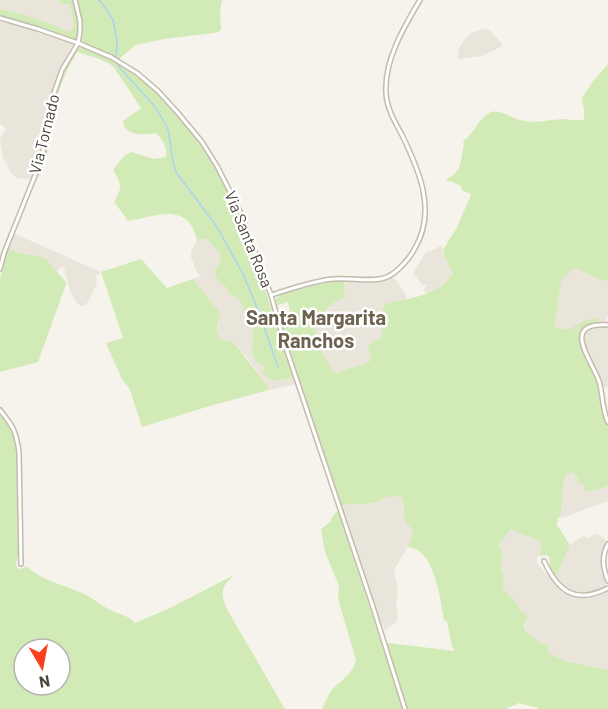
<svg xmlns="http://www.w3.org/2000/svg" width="608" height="709" viewBox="0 0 608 709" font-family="Barlow,sans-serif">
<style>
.residential{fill:#eae5da}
.green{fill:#d2eab5;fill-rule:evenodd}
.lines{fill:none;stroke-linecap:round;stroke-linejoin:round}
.stream{stroke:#a9d4f2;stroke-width:1.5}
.minor-casing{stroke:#c2bbae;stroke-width:6}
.minor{stroke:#fff;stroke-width:3}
.labels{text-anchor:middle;stroke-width:5;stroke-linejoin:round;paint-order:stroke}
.street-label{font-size:16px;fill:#4b4439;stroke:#fff}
.quarter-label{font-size:20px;font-weight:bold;fill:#6e6250;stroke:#fff}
</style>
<rect width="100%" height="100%" fill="#f6f3ec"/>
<!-- residential -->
<path class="residential" d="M 0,0 L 60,0 L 60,4 L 70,4 L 74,23 L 73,29 L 70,32 L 33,18 L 0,9 Z
M 0,22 L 11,24 L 71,43 L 72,45 L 59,70 L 52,91 L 39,156 L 32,178 L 26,179 L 17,178 L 12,174 L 3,158 L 1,147 L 0,138 L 6,129 L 0,124 Z
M 483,29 L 490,30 L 503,45 L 501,47 L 482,56 L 457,59 L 459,48 L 464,40 L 471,33 Z
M 13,233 L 101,272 L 96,276 L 97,283 L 88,302 L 84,306 L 81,306 L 76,302 L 70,291 L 64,267 L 61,267 L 57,272 L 45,258 L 20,253 L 7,248 Z
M 206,238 L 221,255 L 219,264 L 214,272 L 226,287 L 229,294 L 236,297 L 240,301 L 253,332 L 252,347 L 253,356 L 259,363 L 265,366 L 277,381 L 291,378 L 293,375 L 296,384 L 269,390 L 267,385 L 249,360 L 233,342 L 221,339 L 217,332 L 218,320 L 220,314 L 193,279 L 201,276 L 197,273 L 191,257 L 191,252 L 197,240 Z
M 441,245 L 445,258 L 453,271 L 448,281 L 440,287 L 432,292 L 425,293 L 424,288 L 426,287 L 427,284 L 422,285 L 413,273 L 426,252 L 436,249 Z
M 577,269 L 603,281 L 608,279 L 608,317 L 606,318 L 608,323 L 598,323 L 599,320 L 597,318 L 581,323 L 572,329 L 564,330 L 555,327 L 560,280 L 572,270 Z
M 392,277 L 398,282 L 407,298 L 384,306 L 382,337 L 368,347 L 371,359 L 369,362 L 361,365 L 337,373 L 334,372 L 320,349 L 315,328 L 331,304 L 338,299 L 345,297 L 344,280 L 384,281 Z
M 600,326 L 608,327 L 608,386 L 603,388 L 599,376 L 585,349 L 583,339 L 589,328 Z
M 569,472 L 572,472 L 583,483 L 596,490 L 608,486 L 608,501 L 562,518 L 560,517 L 562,507 L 561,497 L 563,491 L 563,482 L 566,474 Z
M 393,495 L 399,496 L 403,500 L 404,505 L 403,517 L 413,532 L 411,541 L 394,570 L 398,590 L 396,605 L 398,617 L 397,621 L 385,631 L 383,625 L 382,626 L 341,506 L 354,502 L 369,504 Z
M 511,528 L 539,541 L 542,550 L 542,553 L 537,558 L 537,563 L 561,591 L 573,597 L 582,598 L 596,596 L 608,591 L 608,670 L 565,661 L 547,653 L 549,645 L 540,643 L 524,629 L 525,621 L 518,608 L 519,607 L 503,589 L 504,576 L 501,568 L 503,557 L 499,544 Z
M 596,534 L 600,535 L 607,542 L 602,558 L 601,567 L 606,585 L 604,588 L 590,593 L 575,592 L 569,590 L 555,578 L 570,545 L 583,536 L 588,538 Z"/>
<!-- green -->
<path class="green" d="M 60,0 L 73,0 C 77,12 82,29 75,40 L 28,23 L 0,16 L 0,9 C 24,14 47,22 70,32 L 74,26 L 70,4 L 60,4 Z
M 78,0 L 222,0 L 220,11 L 221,29 L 219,32 L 214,33 L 164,39 L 136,45 L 119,59 L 85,44 L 82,41 L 83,26 Z
M 77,47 C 96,49 115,61 130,72 C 151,85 167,103 183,122 C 197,139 211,158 222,178 C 231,194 237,211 244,228 C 262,276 276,326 293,375 L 291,378 L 277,381 L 269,379 L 263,372 L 265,366 L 256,361 L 253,356 L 252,347 L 253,332 L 240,301 L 236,297 L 229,294 L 226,287 L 219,282 L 214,272 L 219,264 L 221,255 L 206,238 L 197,240 C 187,201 158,216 128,221 L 115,203 C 115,197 119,194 120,189 C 121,182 116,175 113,170 L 125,155 L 131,152 L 154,159 L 166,157 C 167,147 163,139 155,133 C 144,135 132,136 124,127 L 123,121 L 141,108 L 113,66 L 100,59 L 77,52 C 69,66 62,80 58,95 C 53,119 50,168 33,184 L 38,174 L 48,137 L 54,97 L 63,71 Z
M 608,64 L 608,279 L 603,281 L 577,269 L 572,270 L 561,280 L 555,327 C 569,332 570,328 583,322 C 587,320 592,319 597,318 L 599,320 L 598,323 L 590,324 L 583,329 L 581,333 L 579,341 L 586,360 L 596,379 L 603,416 L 608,426 L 608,486 L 596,490 L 585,491 L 583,483 L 579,484 L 578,478 L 572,472 L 566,474 C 561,488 563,502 560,517 L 558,518 L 557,525 L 570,545 L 555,578 L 551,572 L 549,557 L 546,555 L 540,556 L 540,555 L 542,550 L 539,541 L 511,529 L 499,544 L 503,556 L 501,568 L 504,576 L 503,589 L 520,607 L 518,608 L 528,617 L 524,624 L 524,629 L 540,643 L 549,645 L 548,653 L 565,661 L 608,670 L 608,709 L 538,709 L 538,708 L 519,703 L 506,709 L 407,709 L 387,644 L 389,643 L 454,651 L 454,648 L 452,647 L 447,621 L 444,620 C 441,601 434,549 410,548 L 408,546 L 413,532 L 403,517 L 404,505 L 401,497 C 387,493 384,501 371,503 C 359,506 354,501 341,506 L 282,326 L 280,315 L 290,311 L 288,302 L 278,305 L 278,310 L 276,299 L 280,295 L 315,285 L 344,280 L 345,298 C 328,301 324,314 315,328 L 320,349 L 334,372 L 337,373 L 369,362 L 371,359 L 368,347 L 370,344 L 382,337 L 383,309 L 385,304 C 408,298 442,296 453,272 L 445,258 L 443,250 L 457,227 L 471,195 L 471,194 L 463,191 L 461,186 L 453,182 L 447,181 L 447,179 C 464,170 460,158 464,144 L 463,141 C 474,135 477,120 489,113 C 499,108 509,117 520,120 C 536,124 547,120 563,119 C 569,119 575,121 582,120 L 584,119 L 584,110 L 582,98 L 594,80 Z
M 7,248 L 20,253 L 37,256 L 45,258 L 65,281 L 66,284 L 38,362 L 0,372 L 0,279 Z
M 141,259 L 167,288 L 193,279 L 221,314 C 216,323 215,331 221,339 L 233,342 L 237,347 L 267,385 L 269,390 L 206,407 L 142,427 L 130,390 L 122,379 L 106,343 L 123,338 L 101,272 Z
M 0,413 L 5,418 L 12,429 L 17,456 L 18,555 L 16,564 L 18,569 L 24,568 L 26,566 C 46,583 64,584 86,595 C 94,599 102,606 110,610 C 119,614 129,616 135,623 L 168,609 L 234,575 C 220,588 220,594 228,611 L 285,709 L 0,709 ZM 24,649 L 60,649 L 60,685 L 24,685 Z
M 338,511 L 400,700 L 403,709 L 322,709 C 325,703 328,696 331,691 C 340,680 353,675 356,660 L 338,599 L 339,586 L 325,552 L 321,529 L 329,523 L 334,514 Z"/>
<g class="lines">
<!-- stream -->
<path class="stream" d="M 99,0 L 107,10 L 113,20 L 117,40 L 116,58 L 119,67 L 156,108 L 168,129 L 173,161 L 176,172 L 217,227 L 243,274 L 258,310 L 278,367"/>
<defs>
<path id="minor" d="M 0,18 L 38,29 L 78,43 L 111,57 L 137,73 L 158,91 L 178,113 L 202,142 L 217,166 L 239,209 L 271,295 L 285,345 L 372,604 L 405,709
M 0,269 L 4,253 L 38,168 L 45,144 L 53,96 L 62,70 L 78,43 L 80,32 L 80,21 L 75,0
M 271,295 C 291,289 312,281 333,279 C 349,277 373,283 387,277 C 398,272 410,258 415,248 C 437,211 419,170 402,135 C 395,122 387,109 386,93 C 384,60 404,27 420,0
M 608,325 C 560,322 591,359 599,381 C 603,395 602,409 608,422
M 0,410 C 13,426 16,431 19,452 L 21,564
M 608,544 C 601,557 603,568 608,581
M 544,561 C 558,591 575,605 608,588"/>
</defs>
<!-- minor casing -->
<use href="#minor" class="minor-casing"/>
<!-- minor -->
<use href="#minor" class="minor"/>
</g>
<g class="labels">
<!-- street labels -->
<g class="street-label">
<text transform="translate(44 134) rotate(-76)" y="6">Via Tornado</text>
<text transform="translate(249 239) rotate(68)" y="6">Via Santa Rosa</text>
</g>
<!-- quarter labels -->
<g class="quarter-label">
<text x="316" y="325">Santa Margarita<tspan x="316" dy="23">Ranchos</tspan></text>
</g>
</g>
<!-- north arrow -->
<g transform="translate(42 667) rotate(170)"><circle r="28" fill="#ffffff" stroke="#b7b4b0" stroke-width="1.5"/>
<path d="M0-4.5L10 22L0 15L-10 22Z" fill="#fc3f1d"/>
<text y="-9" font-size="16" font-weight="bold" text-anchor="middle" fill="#4b4439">N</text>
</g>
</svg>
